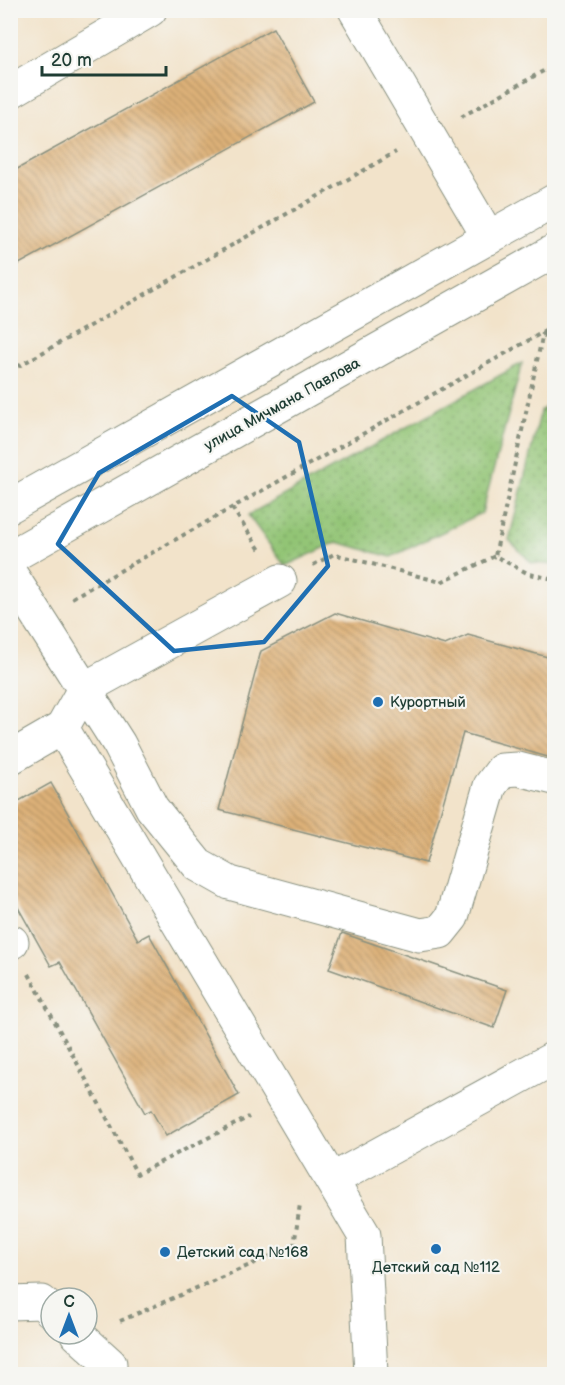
<svg xmlns="http://www.w3.org/2000/svg" width="565" height="1385" viewBox="0 0 565 1385" font-family="'Balsamiq Sans',sans-serif">
<style>
.grass{fill:url(#grass-dots);stroke:#588054;stroke-width:1.5}
.building{fill:url(#building-back-hatch)}
.lines{fill:none;stroke-linecap:round;stroke-linejoin:round}
.minor-casing{stroke:#88907f;stroke-width:35}
.major-casing{stroke:#88907f;stroke-width:35}
.path{stroke:#88907f;stroke-width:4;stroke-dasharray:4.5 4.5;stroke-linecap:butt}
.minor{stroke:#fff;stroke-width:33}
.major{stroke:#fff;stroke-width:33}
.marked{fill:none;stroke:#1f6fb2;stroke-width:4.5;stroke-linejoin:round}
.poi-dot{fill:#1f6fb2;stroke:#f6f6f2;stroke-width:2}
.labels{text-anchor:middle;stroke-width:4.5;stroke-linejoin:round;paint-order:stroke}
.street-label{font-size:15px;fill:#1f3d34;stroke:#f6f6f2}
.poi-label{font-size:15px;fill:#1f3d34;stroke:#f6f6f2;text-anchor:start}
</style>
<defs>
<pattern id="grass-dots" width="8" height="8" patternUnits="userSpaceOnUse" patternTransform="scale(1.5)"><rect width="8" height="8" fill="#92c475"/><path d="M2 2h.1M6 6h.1" fill="none" stroke="#77a061" stroke-width="1.8" stroke-linecap="round"/></pattern>
<pattern id="building-back-hatch" width="6" height="6" patternUnits="userSpaceOnUse" patternTransform="scale(1.5)"><rect width="6" height="6" fill="#ddb178"/><path d="M-1 5l2 2M0 0l6 6M5-1l2 2" fill="none" stroke="#b39163"/></pattern>
</defs>
<rect width="100%" height="100%" fill="#f6f6f2"/>
<filter id="ink" filterUnits="userSpaceOnUse"><feTurbulence type="fractalNoise" baseFrequency=".0167" numOctaves="2"/><feDisplacementMap in="SourceGraphic" scale="12" xChannelSelector="R" yChannelSelector="G"/><feConvolveMatrix kernelMatrix="1 2 1 2 8 2 1 2 1" color-interpolation-filters="sRGB"/></filter>
<filter id="wash" filterUnits="userSpaceOnUse"><feTurbulence type="fractalNoise" baseFrequency=".008" numOctaves="4" result="noise"/><feDisplacementMap in="SourceGraphic" scale="24" xChannelSelector="R" yChannelSelector="G"/><feGaussianBlur stdDeviation="1.35" result="paint"/><feColorMatrix in="noise" values="0 0 0 0 0 0 0 0 0 0 0 0 0 0 0 0 0 1.4 0 .05"/><feComposite in="paint" operator="in"/></filter>
<g filter="url(#wash)">
<rect width="100%" height="100%" fill="#f2e3ca"/>
<!-- grass -->
<path class="grass" d="M 522,363 L 482,513 L 391,557 L 337,542 L 285,566 L 248,515 Z
M 554,403 L 554,565 L 532,563 L 509,540 L 541,410 Z"/>
<g id="blocks">
<!-- building -->
<path class="building" d="M 273,28 L 314,102 L 10,269 L 10,173 Z
M 335,613 L 445,645 L 468,635 L 555,659 L 555,759 L 463,733 L 426,863 L 219,810 L 261,651 Z
M 51,783 L 138,940 L 149,934 L 239,1095 L 166,1136 L 151,1110 L 145,1113 L 60,962 L 51,966 L 10,893 L 10,806 Z
M 342,933 L 507,990 L 494,1028 L 329,969 Z"/>
</g>
</g>
<g filter="url(#ink)">
<use href="#blocks" fill-opacity="0" stroke="#88907f" stroke-width="1.5"/>
<g class="lines">
<defs>
<path id="minor" d="M 355,10 L 489,238
M 10,92 L 150,10
M 10,573 L 119,744 L 152,808 L 198,865 L 230,883 L 420,935 L 440,932 L 452,917 L 490,786 L 502,770 L 518,769 L 554,778
M 62,728 L 364,1235 L 371,1374
M 10,758 L 62,728 L 84,689 L 280,581
M 10,942 L 12,942
M 332,1180 L 554,1058
M 10,1303 L 42,1302 L 51,1311
M 77,1334 L 110,1364 L 109,1374"/>
<path id="major" d="M 10,506 L 554,201
M 10,557 L 554,251"/>
</defs>
<!-- minor casing -->
<use href="#minor" class="minor-casing"/>
<!-- major casing -->
<use href="#major" class="major-casing"/>
<!-- path -->
<path class="path" d="M 461,117 L 554,65
M 543,333 L 554,352
M 554,336 L 543,333 L 495,556 L 529,574 L 554,579
M 10,371 L 396,152
M 232,508 L 260,550
M 313,565 L 334,554 L 441,582 L 495,556
M 72,598 L 554,326
M 29,974 L 137,1174 L 249,1117
M 120,1321 L 294,1246 L 300,1204"/>
<!-- minor -->
<use href="#minor" class="minor"/>
<!-- major -->
<use href="#major" class="major"/>
</g>
</g>
<!-- marked area -->
<path class="marked" d="M 232,396 L 299,442 L 328,566 L 264,642 L 174,651 L 58,544 L 99,473 Z"/>
<!-- markers -->
<g class="poi-dot">
<circle cx="378" cy="702" r="6"/>
<circle cx="436" cy="1249" r="6"/>
<circle cx="165" cy="1252" r="6"/>
</g>
<g class="labels">
<!-- street labels -->
<g class="street-label">
<text transform="translate(282 404) rotate(-29)" y="5">улица Мичмана Павлова</text>
</g>
<!-- poi labels -->
<g class="poi-label">
<text x="390" y="707">Курортный</text>
<text x="177" y="1257">Детский сад №168</text>
<text x="436" y="1272" text-anchor="middle">Детский сад №112</text>
</g>
</g>
<!-- margin -->
<rect width="565" height="1385" fill="none" stroke="#f6f6f2" stroke-width="36"/>
<!-- north arrow -->
<g transform="translate(69 1316)"><circle r="28" fill="#f6f6f2" stroke="#a0aca6" stroke-width="1.5"/>
<path d="M0-4.5L10 22L0 15L-10 22Z" fill="#1f6fb2"/>
<text y="-9" font-size="16" font-weight="bold" text-anchor="middle" fill="#1f3d34">С</text>
</g>
<!-- scale -->
<path d="M42 66v9h124v-9" fill="none" stroke="#1f3d34" stroke-width="3"/>
<text x="51" y="66" font-size="18" fill="#1f3d34" stroke="#f6f6f2" stroke-width="4.5" paint-order="stroke">20 m</text>
</svg>
